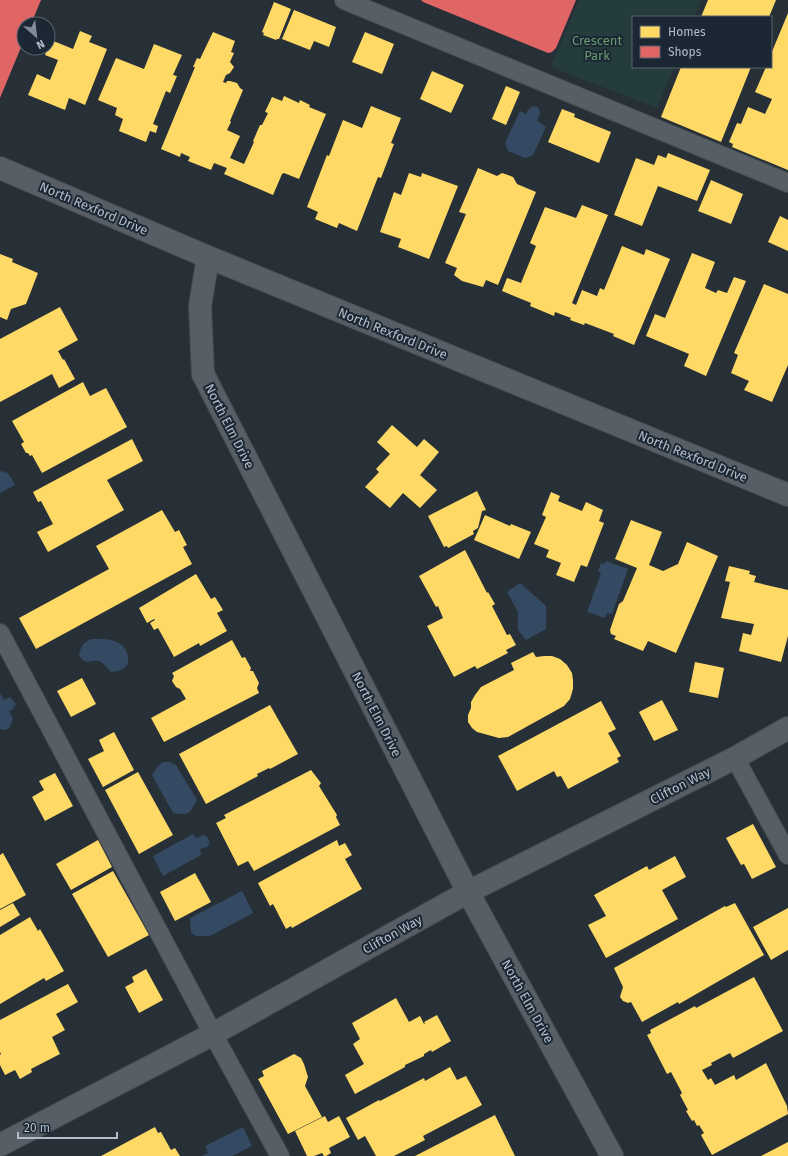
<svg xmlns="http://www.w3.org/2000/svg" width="788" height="1156" viewBox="0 0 788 1156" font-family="'Fira Sans',sans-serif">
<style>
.green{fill:#253c3d}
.water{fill:#344a62}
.homes{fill:#ffd966}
.shops{fill:#e06666}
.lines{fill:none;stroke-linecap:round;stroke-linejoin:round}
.service-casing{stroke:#464c52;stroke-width:20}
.minor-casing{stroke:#464c52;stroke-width:24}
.service{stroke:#585e65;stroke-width:18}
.minor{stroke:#585e65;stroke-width:22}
.labels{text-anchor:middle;stroke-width:4;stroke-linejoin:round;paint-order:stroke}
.park-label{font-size:13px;fill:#679b6f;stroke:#1b2732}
.street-label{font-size:13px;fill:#b2bdc9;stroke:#1b2732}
</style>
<rect width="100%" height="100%" fill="#283037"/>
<!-- green -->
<path class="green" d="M 579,0 L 701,0 L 694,17 L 633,17 L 633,67 L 674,67 L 657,108 L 551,67 Z"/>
<!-- water -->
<path class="water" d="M 534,106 L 539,108 L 540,114 L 537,121 L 546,127 L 533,155 L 525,158 L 508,151 L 505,143 L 520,111 L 526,114 L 529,109 Z
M 0,471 L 8,473 L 15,485 L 0,493 Z
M 606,561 L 628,569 L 612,614 L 607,613 L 605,618 L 587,612 L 601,573 L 598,571 L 601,563 L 604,564 Z
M 520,583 L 546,606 L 546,629 L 526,640 L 518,630 L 518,612 L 507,592 Z
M 91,639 C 100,639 111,638 119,643 C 127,648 133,662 123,669 C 120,671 115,671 111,672 C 107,668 103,662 98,661 C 88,659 86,667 79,655 C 81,646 83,643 91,639 Z
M 0,693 L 4,700 L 10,697 L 16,704 L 12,710 L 9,711 L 13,718 L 10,727 L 6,730 L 0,729 Z
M 163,762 L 170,762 L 176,765 L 197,800 C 187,816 191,815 173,813 L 152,775 L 157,767 Z
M 193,834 L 196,838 L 204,835 L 208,838 L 210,843 L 207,847 L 200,849 L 201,855 L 163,876 L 153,856 Z
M 242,891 L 253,913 L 210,936 L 196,936 L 191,933 L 190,918 Z
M 243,1127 L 252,1146 L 232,1156 L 201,1156 L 208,1153 L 205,1146 Z"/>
<!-- homes -->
<path class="homes" d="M 708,0 L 776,0 L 769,17 L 701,17 Z
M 274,2 L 291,9 L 279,39 L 277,39 L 276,40 L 263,35 L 264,33 L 262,32 Z
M 294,10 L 336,27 L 329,47 L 314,41 L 310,50 L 282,39 Z
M 788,13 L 788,170 L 732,147 L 733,144 L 729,142 L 737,123 L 741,124 L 748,107 L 765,114 L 772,99 L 755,92 L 766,67 L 771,67 L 771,54 Z
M 80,31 L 92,36 L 89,42 L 107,49 L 85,105 L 69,98 L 65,110 L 28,95 L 37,74 L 50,80 L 58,60 L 45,55 L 51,40 L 73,49 Z
M 213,32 L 235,41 L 231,52 L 234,53 L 230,62 L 234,67 L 230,73 L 226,75 L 223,82 L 226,83 L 227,81 L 230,81 L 237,83 L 240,88 L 243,90 L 230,121 L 231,122 L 227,130 L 240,136 L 230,158 L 244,164 L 254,142 L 253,141 L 260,125 L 262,125 L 268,113 L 265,112 L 272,97 L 282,101 L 284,96 L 299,103 L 300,100 L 310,105 L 309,107 L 326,114 L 299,179 L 284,173 L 282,174 L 273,195 L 224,174 L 227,168 L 214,163 L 211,170 L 188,161 L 190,157 L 181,153 L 180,157 L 161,149 L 195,67 L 193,67 L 197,58 L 200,59 Z
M 365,32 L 394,44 L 382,74 L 352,62 Z
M 154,44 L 182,55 L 173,75 L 177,76 L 170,93 L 166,91 L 153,124 L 158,126 L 156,133 L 150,131 L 146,142 L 119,131 L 123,119 L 115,115 L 117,108 L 98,100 L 116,58 L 144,69 Z
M 681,67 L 751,67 L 721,142 L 661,117 Z
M 432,71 L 464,85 L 451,113 L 420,99 Z
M 506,86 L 520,92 L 506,125 L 492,119 Z
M 371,106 L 401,118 L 391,143 L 394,144 L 381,178 L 378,177 L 357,231 L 339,223 L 337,228 L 315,219 L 318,212 L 307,207 L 327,155 L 329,156 L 343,120 L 362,128 Z
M 562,109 L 575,114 L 574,117 L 611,132 L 599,163 L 548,142 Z
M 668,153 L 710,170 L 697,201 L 658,186 L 642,226 L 614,215 L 636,158 L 654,165 L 658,155 L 666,158 Z
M 478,168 L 497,176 L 502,173 L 508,175 L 513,177 L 517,184 L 536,192 L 498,285 L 486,280 L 483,287 L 462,281 L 454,275 L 457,268 L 445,263 L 466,214 L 459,212 Z
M 409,173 L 421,177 L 422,173 L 458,186 L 429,259 L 398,247 L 401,239 L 380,232 L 394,192 L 401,195 Z
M 711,180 L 743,194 L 731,224 L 698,211 Z
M 582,205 L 608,215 L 572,303 L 576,305 L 582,290 L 597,296 L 600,288 L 604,290 L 622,246 L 644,255 L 646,249 L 670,259 L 634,345 L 613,336 L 614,334 L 585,323 L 584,325 L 570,320 L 571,318 L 555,312 L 554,316 L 530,306 L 531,303 L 502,291 L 507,278 L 521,283 L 536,246 L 530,243 L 545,207 L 576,218 Z
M 780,216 L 788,220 L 788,251 L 768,242 Z
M 692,253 L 715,262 L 705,288 L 716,293 L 718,290 L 727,293 L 734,277 L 746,281 L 706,376 L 684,366 L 689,354 L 646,336 L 655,314 L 665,318 Z
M 0,254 L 13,259 L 12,262 L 38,273 L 26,304 L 11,309 L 7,320 L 0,317 Z
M 764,284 L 788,294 L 788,365 L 772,402 L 744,390 L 749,381 L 731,373 L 738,355 L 734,353 Z
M 60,307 L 78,340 L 58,351 L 63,360 L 64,359 L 75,379 L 59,388 L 52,374 L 0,402 L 0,339 Z
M 83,382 L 90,396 L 106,388 L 127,427 L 42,473 L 32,455 L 30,456 L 28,453 L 26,453 L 21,444 L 24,442 L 12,421 Z
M 392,425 L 417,447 L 424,439 L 439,452 L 420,475 L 437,490 L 420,508 L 403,493 L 390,508 L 365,487 L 379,472 L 376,469 L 390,454 L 377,442 Z
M 132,439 L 143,461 L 107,480 L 124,510 L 48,552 L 37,532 L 53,524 L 41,501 L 38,502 L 33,492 Z
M 477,491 L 486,510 L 482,511 L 478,528 L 473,531 L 474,534 L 448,548 L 447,546 L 444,547 L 428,516 Z
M 551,492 L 560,496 L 558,501 L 582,511 L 586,502 L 603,510 L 599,521 L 604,523 L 587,567 L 581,565 L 574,582 L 556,575 L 561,563 L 546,557 L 549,550 L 534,544 L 546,517 L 542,515 Z
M 162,510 L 175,532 L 179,530 L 187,545 L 183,547 L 192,564 L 36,649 L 19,618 L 109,569 L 96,546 Z
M 485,515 L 510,526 L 511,524 L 531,532 L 519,559 L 474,540 Z
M 631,520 L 662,532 L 649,565 L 663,571 L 678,564 L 687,542 L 718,556 L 676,653 L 648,641 L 643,651 L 614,639 L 616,636 L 611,634 L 610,630 L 619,604 L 623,601 L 637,568 L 615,559 Z
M 465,550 L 487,593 L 488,592 L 495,604 L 492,606 L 507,635 L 510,634 L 516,645 L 506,650 L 508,653 L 477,669 L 475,666 L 454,677 L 427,626 L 443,618 L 438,606 L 436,607 L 419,576 Z
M 729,566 L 750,571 L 749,574 L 756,576 L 754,582 L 788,590 L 788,636 L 781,662 L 739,651 L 743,633 L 751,635 L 754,624 L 721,618 L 730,582 L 725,581 Z
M 196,574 L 211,599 L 215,597 L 223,610 L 217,613 L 227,631 L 200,646 L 199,643 L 174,657 L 158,628 L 154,630 L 150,623 L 155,620 L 154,619 L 147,623 L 139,608 Z
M 232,640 L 242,658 L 245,657 L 251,668 L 250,671 L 253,671 L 259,683 L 257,688 L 259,693 L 164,742 L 151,718 L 186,699 L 180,689 L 176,687 L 172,681 L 174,676 L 172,673 Z
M 533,652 L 536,657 L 544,656 L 552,656 L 560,659 L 567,665 L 572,673 L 573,680 L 573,689 L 570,699 L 564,706 L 508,737 L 499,738 L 477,732 L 472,728 L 468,722 L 468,715 L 471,708 L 471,702 L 475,695 L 481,687 L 514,670 L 511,663 Z
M 695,662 L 724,668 L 718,698 L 689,692 Z
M 82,678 L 96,704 L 71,717 L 57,691 Z
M 662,700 L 678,730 L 654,741 L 639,712 Z
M 601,701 L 616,729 L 608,733 L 621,756 L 617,758 L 619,762 L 568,789 L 561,776 L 557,777 L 554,771 L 517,791 L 498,756 Z
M 270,705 L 298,754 L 270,769 L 269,768 L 257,774 L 258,776 L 206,804 L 179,754 Z
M 114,732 L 134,770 L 103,787 L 88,759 L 104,751 L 99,740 Z
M 311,770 L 321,783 L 319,786 L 337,815 L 336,817 L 340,825 L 254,871 L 248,861 L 238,866 L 216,823 L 226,818 L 224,815 Z
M 138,772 L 173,835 L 139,854 L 105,790 Z
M 55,773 L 73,806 L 45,821 L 32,797 L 44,790 L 39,781 Z
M 753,824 L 776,867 L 752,879 L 744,864 L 741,865 L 726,838 Z
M 98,840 L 112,867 L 71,890 L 56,864 Z
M 337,840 L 339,846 L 345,843 L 352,855 L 345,859 L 362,889 L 292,928 L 291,926 L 286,929 L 273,904 L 270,906 L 258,883 Z
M 3,853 L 26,895 L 0,909 L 0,855 Z
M 675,856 L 686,877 L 662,890 L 678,919 L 606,958 L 588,925 L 606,916 L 594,895 L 647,866 L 649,870 Z
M 113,871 L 149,935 L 108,957 L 72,894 Z
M 195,873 L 211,902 L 175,921 L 160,892 Z
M 13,903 L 20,915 L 0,927 L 0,910 Z
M 735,903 L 764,955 L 679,1004 L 678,1002 L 642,1022 L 631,1002 L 628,1003 L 623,1001 L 620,997 L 623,987 L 614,968 L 725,906 L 726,907 Z
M 788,908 L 788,950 L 771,960 L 753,927 Z
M 30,917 L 38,931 L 40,929 L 64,971 L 46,981 L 44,978 L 0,1004 L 0,935 Z
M 146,969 L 163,1000 L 139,1013 L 125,987 L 134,982 L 132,977 Z
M 754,977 L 783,1031 L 733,1058 L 730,1053 L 711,1063 L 712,1065 L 702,1070 L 708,1080 L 711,1078 L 715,1085 L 734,1075 L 736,1080 L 766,1063 L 787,1106 L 788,1114 L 712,1155 L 701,1135 L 704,1133 L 699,1125 L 697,1126 L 694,1120 L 692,1121 L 686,1111 L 688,1110 L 680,1095 L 682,1093 L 671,1072 L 667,1074 L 647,1035 L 651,1033 L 650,1030 L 695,1006 L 696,1008 Z
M 68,984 L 78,1002 L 56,1014 L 65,1030 L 52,1037 L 60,1054 L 31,1069 L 32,1072 L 20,1079 L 15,1070 L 5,1075 L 0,1065 L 0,1055 L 1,1054 L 0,1052 L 0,1020 Z
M 396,998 L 409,1022 L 420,1016 L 424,1024 L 425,1023 L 424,1022 L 437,1015 L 451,1041 L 432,1052 L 431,1050 L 424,1054 L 424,1056 L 405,1065 L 405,1067 L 355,1094 L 345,1075 L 364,1064 L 353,1044 L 360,1039 L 352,1023 Z
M 294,1054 L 301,1058 L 304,1064 L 308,1077 L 305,1086 L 322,1117 L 288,1134 L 258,1079 L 264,1076 L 262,1071 Z
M 450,1067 L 457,1080 L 466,1076 L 482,1105 L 423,1136 L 425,1140 L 394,1156 L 376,1156 L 365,1136 L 358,1140 L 346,1118 L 379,1100 L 380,1101 L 424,1078 L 425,1081 Z
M 495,1115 L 515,1156 L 415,1156 Z
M 325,1116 L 328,1122 L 339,1116 L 350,1137 L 329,1148 L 331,1153 L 326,1156 L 324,1156 L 322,1153 L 314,1156 L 307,1156 L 295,1131 Z
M 155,1127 L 158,1133 L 161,1132 L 171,1150 L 175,1148 L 180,1156 L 101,1156 Z
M 788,1142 L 788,1156 L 761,1156 Z"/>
<!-- shops -->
<path class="shops" d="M 0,0 L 41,0 L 31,24 L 24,24 L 24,40 L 0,98 Z
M 421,0 L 576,0 L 556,48 L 552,52 L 548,53 L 423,2 Z"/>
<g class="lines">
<defs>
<path id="service" d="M 344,0 L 788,183
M 0,633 L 213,1034 L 280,1156
M 735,758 L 788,855"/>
<path id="minor" d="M 0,168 L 208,257 L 788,495
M 208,257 L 200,306 L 203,374 L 468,892 L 612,1156
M 0,1145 L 213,1034 L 468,892 L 735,758 L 788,728"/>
</defs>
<!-- service casing -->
<use href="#service" class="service-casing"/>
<!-- minor casing -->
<use href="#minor" class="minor-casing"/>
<!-- service -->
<use href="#service" class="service"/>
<!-- minor -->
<use href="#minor" class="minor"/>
</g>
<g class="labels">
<!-- park labels -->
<g class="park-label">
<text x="597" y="45">Crescent<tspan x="597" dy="15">Park</tspan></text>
</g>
<!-- street labels -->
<g class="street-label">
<text transform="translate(94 208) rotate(23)" y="5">North Rexford Drive</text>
<text transform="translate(393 333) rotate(22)" y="5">North Rexford Drive</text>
<text transform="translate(230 426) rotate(63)" y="5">North Elm Drive</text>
<text transform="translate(693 456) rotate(22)" y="5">North Rexford Drive</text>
<text transform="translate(377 714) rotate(63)" y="5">North Elm Drive</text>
<text transform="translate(680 785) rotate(-27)" y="5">Clifton Way</text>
<text transform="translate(392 934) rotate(-29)" y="5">Clifton Way</text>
<text transform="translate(528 1001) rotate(61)" y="5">North Elm Drive</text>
</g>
</g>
<!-- legend -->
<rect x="632" y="16" width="140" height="52" fill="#1b2732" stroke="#57636e"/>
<rect x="640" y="26" width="20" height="12" fill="#ffd966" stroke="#57636e"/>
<text x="668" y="36" font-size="12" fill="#b2bdc9">Homes</text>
<rect x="640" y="46" width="20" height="12" fill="#e06666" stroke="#57636e"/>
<text x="668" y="56" font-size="12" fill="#b2bdc9">Shops</text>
<!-- north arrow -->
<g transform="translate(36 36) rotate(152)"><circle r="19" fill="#1b2732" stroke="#57636e"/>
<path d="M0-3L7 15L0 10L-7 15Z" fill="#828c96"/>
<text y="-6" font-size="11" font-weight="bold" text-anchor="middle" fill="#b2bdc9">N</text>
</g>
<!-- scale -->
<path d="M18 1132v6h99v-6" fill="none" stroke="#b2bdc9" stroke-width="2"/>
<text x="24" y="1132" font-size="12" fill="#b2bdc9" stroke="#1b2732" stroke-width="3" paint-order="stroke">20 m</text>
</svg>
